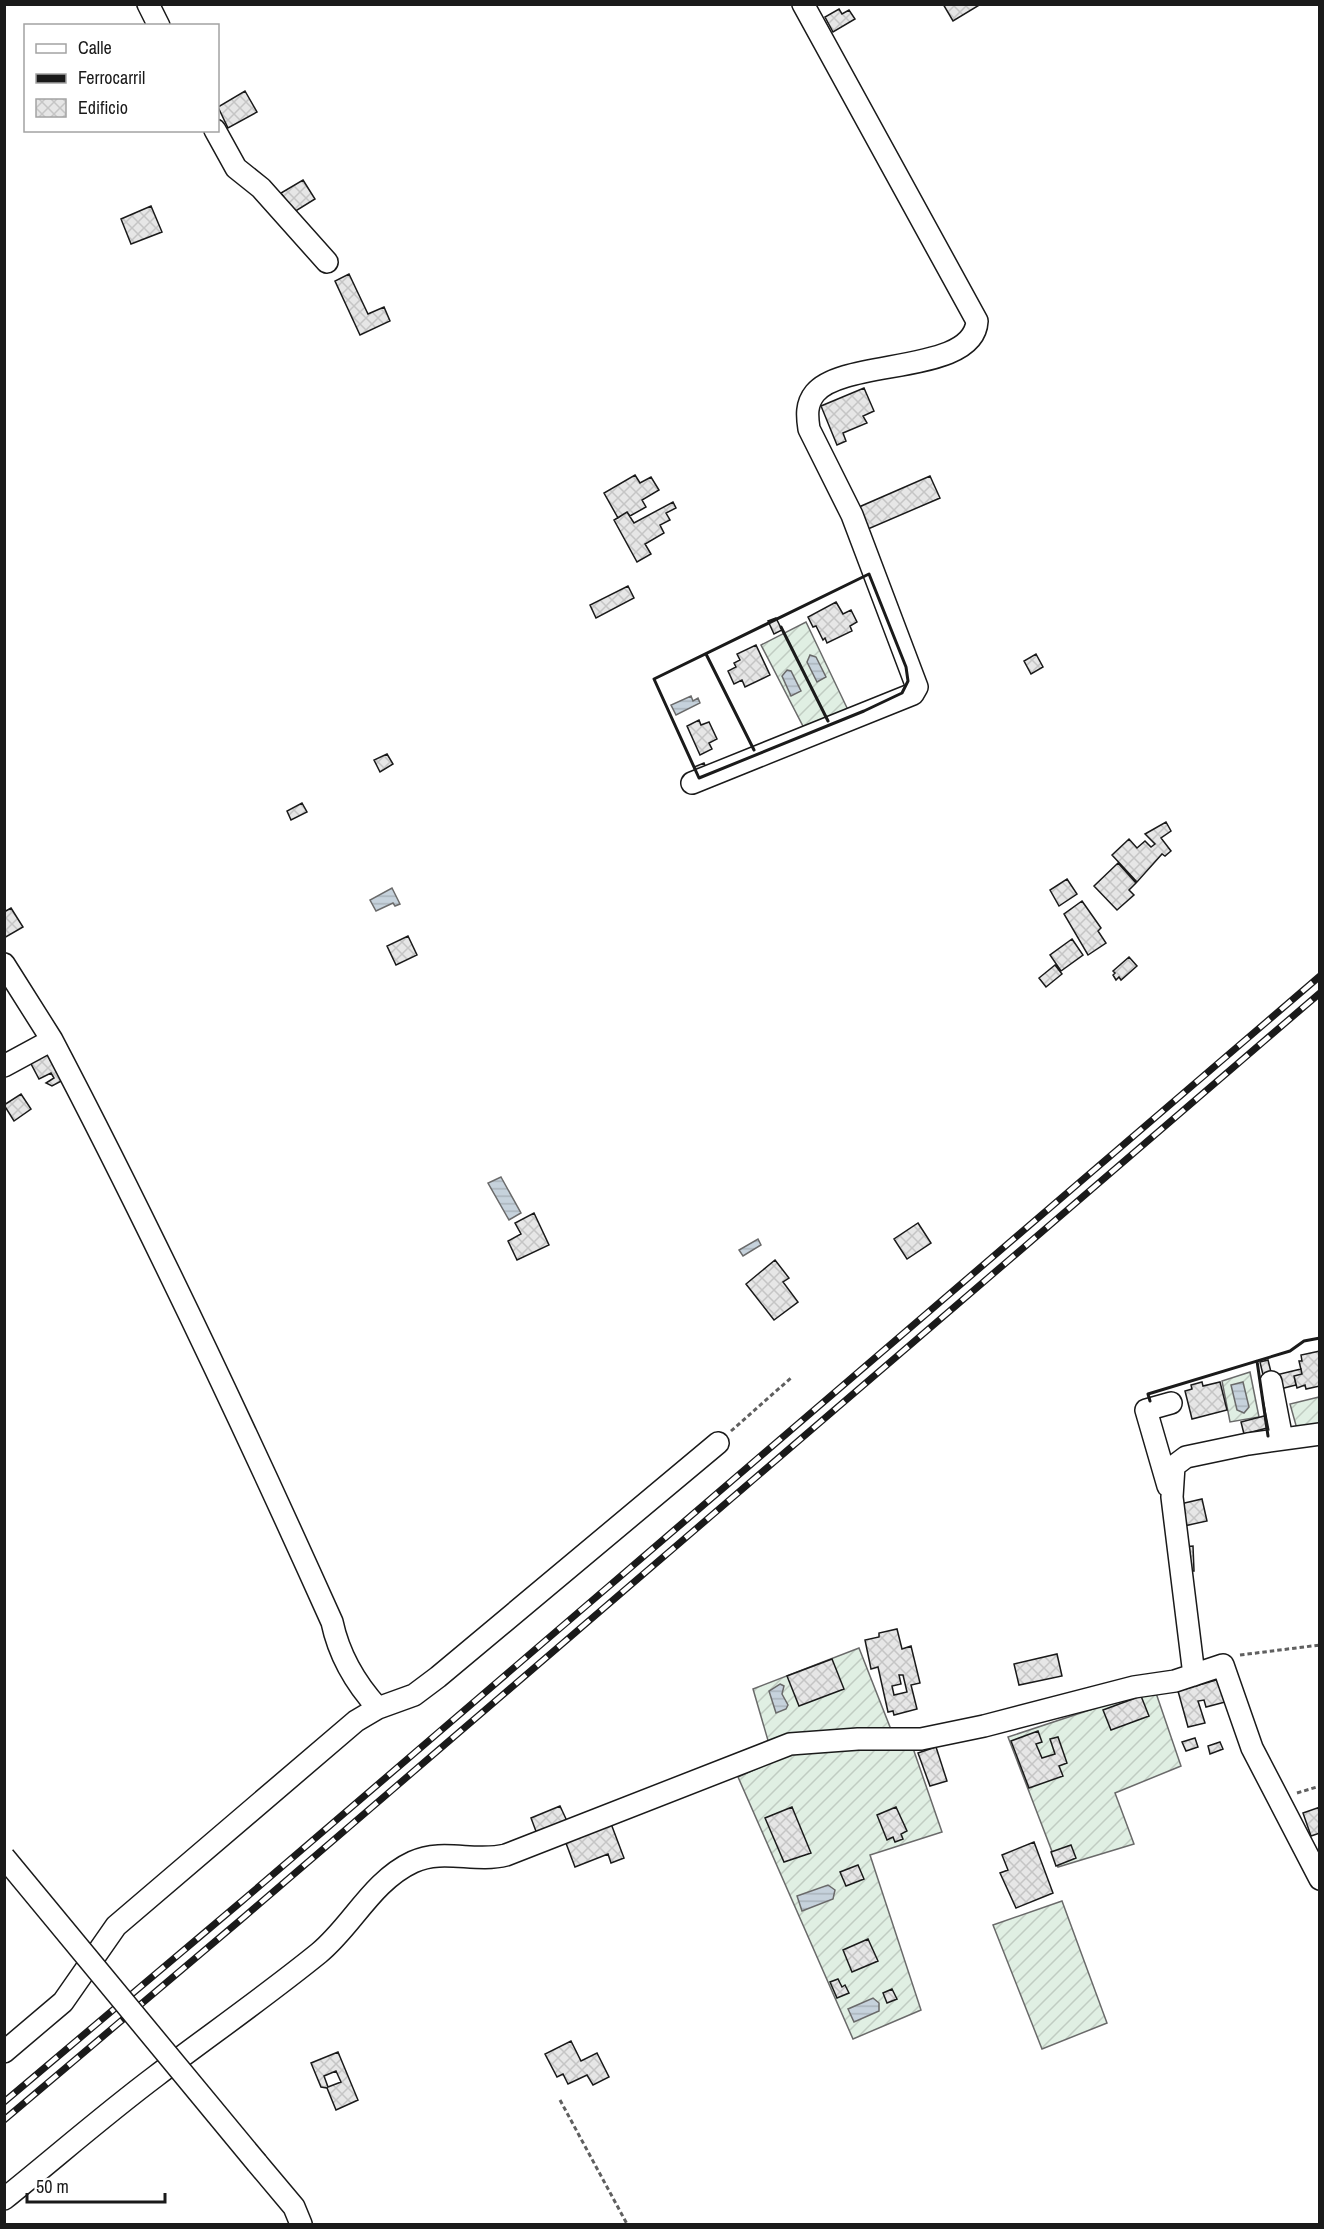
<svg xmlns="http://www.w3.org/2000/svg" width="1324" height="2229" viewBox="0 0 1324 2229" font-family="'Archivo Narrow',sans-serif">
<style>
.garden{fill:url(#garden-furrows);stroke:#6a6a6a;stroke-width:1.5}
.water{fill:url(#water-rules);stroke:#6a6a6a;stroke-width:1.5}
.building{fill:url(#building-cross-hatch);stroke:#1a1a1a;stroke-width:1.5;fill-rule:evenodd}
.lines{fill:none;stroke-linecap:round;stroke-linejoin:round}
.minor-casing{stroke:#1a1a1a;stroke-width:24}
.path{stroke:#5f5f5f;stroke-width:3;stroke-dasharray:4.5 3;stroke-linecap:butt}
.minor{stroke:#fff;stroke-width:21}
.rail-casing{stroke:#1a1a1a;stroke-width:7}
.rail{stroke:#fff;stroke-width:4.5;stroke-dasharray:14;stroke-linecap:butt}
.minor-bridge-casing{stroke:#1a1a1a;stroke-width:24;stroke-linecap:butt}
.minor-bridge{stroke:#fff;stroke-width:21}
.wall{stroke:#1a1a1a;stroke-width:3}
</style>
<defs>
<pattern id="garden-furrows" width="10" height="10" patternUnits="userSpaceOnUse" patternTransform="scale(1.5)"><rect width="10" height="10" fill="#e0efe3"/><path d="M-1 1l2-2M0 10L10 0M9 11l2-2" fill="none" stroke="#c0ccc2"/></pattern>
<pattern id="water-rules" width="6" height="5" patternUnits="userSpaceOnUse" patternTransform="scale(1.5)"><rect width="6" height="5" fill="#c6d2dc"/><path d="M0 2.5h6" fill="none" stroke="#aab4bc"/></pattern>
<pattern id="building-cross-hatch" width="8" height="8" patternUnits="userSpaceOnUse" patternTransform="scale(1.5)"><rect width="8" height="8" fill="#e6e6e6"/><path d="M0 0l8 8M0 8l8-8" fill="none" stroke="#c5c5c5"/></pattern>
</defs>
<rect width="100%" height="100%" fill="#fff"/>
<!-- garden -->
<path class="garden" d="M 806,622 L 849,712 L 805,730 L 761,645 Z
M 1250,1372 L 1259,1417 L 1230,1422 L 1222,1381 Z
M 1319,1397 L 1319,1425 L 1297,1429 L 1290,1404 Z
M 859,1648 L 892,1732 L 906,1728 L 942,1832 L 870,1855 L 921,2010 L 853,2039 L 738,1777 L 774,1761 L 753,1689 Z
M 1141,1693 L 1156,1693 L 1181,1766 L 1115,1793 L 1134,1844 L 1058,1867 L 1008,1737 Z
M 1062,1901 L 1107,2023 L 1042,2049 L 993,1925 Z"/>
<!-- water -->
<path class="water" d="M 810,655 L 816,657 L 826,677 L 817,682 L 807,662 Z
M 787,670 L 791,671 L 801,691 L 791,696 L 782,676 Z
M 691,696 L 693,701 L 698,698 L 700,703 L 676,715 L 671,705 Z
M 392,888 L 400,904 L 395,906 L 393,903 L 376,911 L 370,900 Z
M 501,1177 L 521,1213 L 509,1220 L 488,1183 Z
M 758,1239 L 761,1245 L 743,1256 L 739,1250 Z
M 1243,1382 L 1249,1407 L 1244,1413 L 1237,1410 L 1231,1385 Z
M 780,1684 L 784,1686 L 782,1694 L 788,1705 L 786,1709 L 776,1713 L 769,1691 Z
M 828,1885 L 835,1890 L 833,1899 L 802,1911 L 797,1896 Z
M 873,1998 L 879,2003 L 879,2011 L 854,2022 L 848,2009 Z"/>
<!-- building -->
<path class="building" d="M 943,4 L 981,4 L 953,21 Z
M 839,9 L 842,14 L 849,10 L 855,19 L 833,32 L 825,17 Z
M 245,91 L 257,112 L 228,128 L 218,107 Z
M 303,180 L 315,199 L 294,212 L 281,193 Z
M 151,206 L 162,232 L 131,244 L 121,219 Z
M 349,274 L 368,314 L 384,307 L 390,321 L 360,335 L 335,281 Z
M 864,388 L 874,411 L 863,416 L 867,423 L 843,433 L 846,441 L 837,445 L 821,406 Z
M 635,475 L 640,483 L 651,477 L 659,490 L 642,500 L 646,507 L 630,516 L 627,512 L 618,518 L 604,493 Z
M 930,476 L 940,498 L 868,529 L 859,507 Z
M 673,502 L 676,508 L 666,513 L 670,520 L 660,525 L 664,533 L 645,544 L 651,554 L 637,562 L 614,520 L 627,512 L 634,523 Z
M 628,586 L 634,598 L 596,618 L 590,605 Z
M 836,602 L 843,614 L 851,610 L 857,622 L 850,626 L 852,631 L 827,643 L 825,638 L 823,640 L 816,626 L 813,627 L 808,617 Z
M 776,618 L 782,630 L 774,634 L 768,621 Z
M 756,645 L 770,675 L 745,687 L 742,680 L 734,684 L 728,671 L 736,667 L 734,663 L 740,660 L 737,654 Z
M 1036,654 L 1043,667 L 1031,674 L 1024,661 Z
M 699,720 L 701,725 L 709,722 L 717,739 L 709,743 L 712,749 L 700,755 L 687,726 Z
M 387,754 L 393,764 L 380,772 L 374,760 Z
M 704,763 L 706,768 L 697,772 L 694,767 Z
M 302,803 L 307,812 L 291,820 L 287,811 Z
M 1166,822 L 1171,831 L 1161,838 L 1171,851 L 1165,856 L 1162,854 L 1137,882 L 1112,855 L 1129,839 L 1137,848 L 1145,841 L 1151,847 L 1155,844 L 1145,834 Z
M 1118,863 L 1136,883 L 1129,890 L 1134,895 L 1117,910 L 1094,886 Z
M 1067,879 L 1077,894 L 1059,906 L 1050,890 Z
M 1082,901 L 1101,928 L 1098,931 L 1106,943 L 1088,955 L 1064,914 Z
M 11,908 L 23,927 L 4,938 L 4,912 Z
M 408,936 L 417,955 L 396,965 L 387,946 Z
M 1072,939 L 1083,955 L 1061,971 L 1050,955 Z
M 1129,957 L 1137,966 L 1121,980 L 1119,977 L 1116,980 L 1113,975 L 1115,973 L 1113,971 Z
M 1055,965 L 1062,974 L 1046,987 L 1039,978 Z
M 46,1051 L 67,1078 L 52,1086 L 46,1083 L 54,1078 L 51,1073 L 39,1079 L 29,1060 Z
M 21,1094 L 31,1109 L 14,1121 L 4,1105 Z
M 534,1213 L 549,1245 L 517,1260 L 508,1241 L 521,1234 L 515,1223 Z
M 918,1223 L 931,1243 L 907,1259 L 894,1239 Z
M 775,1260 L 789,1278 L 783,1282 L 798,1302 L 774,1320 L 746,1284 Z
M 1320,1351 L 1320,1386 L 1306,1389 L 1305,1385 L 1297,1388 L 1294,1376 L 1302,1374 L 1299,1361 L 1302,1361 L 1301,1355 Z
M 1268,1360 L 1271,1372 L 1263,1375 L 1260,1362 Z
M 1301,1369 L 1302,1374 L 1294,1376 L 1296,1385 L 1280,1389 L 1276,1375 Z
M 1202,1382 L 1203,1386 L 1220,1382 L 1227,1410 L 1192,1419 L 1185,1391 L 1192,1389 L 1191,1385 Z
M 1268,1415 L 1271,1427 L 1244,1434 L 1241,1422 Z
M 1202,1499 L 1207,1521 L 1184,1526 L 1180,1504 Z
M 1193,1546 L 1194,1571 L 1182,1571 L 1182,1547 Z
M 897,1629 L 902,1649 L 911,1646 L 920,1683 L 911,1685 L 917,1709 L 894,1715 L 893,1711 L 888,1712 L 878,1667 L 871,1669 L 865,1640 L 879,1637 L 879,1633 ZM 899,1675 L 903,1675 L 907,1692 L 894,1695 L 892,1686 L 901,1684 Z
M 1057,1654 L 1062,1676 L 1019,1685 L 1014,1664 Z
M 832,1659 L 844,1689 L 799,1706 L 787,1676 Z
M 1223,1678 L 1229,1701 L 1206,1707 L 1204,1700 L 1198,1701 L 1205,1723 L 1188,1727 L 1178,1691 Z
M 1141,1696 L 1149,1716 L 1111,1730 L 1103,1710 Z
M 1038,1731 L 1042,1742 L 1036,1744 L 1042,1758 L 1055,1754 L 1050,1739 L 1058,1737 L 1067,1763 L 1059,1766 L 1063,1776 L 1029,1788 L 1011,1741 Z
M 1195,1738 L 1198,1747 L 1186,1751 L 1182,1742 Z
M 1220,1742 L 1223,1749 L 1210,1754 L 1208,1746 Z
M 936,1747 L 947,1781 L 930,1786 L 918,1753 Z
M 560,1806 L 567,1821 L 537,1834 L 531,1818 Z
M 792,1807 L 811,1853 L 784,1862 L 765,1818 Z
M 896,1807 L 907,1831 L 901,1834 L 903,1839 L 895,1842 L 893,1837 L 887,1840 L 877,1815 Z
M 1320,1807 L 1320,1833 L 1311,1836 L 1303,1813 Z
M 610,1821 L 624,1858 L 611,1863 L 608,1854 L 575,1867 L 564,1838 Z
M 1034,1842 L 1053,1893 L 1016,1908 L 1000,1873 L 1008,1870 L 1002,1855 Z
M 1071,1845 L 1076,1858 L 1056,1866 L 1051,1852 Z
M 858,1865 L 864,1879 L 846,1886 L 840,1872 Z
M 868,1939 L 878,1961 L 852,1972 L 843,1950 Z
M 838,1979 L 842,1987 L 845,1985 L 849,1993 L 837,1998 L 830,1982 Z
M 892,1989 L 897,1999 L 887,2003 L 883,1993 Z
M 571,2041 L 581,2061 L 597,2053 L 609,2077 L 593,2085 L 587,2075 L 568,2084 L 563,2074 L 557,2077 L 545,2054 Z
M 338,2052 L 358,2100 L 336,2110 L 327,2088 L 321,2087 L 311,2063 ZM 336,2071 L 341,2082 L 328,2087 L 324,2076 Z"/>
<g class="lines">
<defs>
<path id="minor" d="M 148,4 L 159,26
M 215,130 L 236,168 L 261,188 L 327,262
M 692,783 L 913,694 L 917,687 L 852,515 L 809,429 C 807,416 806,404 815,393 C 844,358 974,375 977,321 L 803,4
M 4,964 L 52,1040 L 4,1066
M 52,1040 C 152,1231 244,1426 332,1622 C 339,1655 356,1684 378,1708 L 414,1695 L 438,1677 L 718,1443
M 1271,1382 L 1282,1439
M 1168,1486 L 1146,1410 L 1171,1403
M 1194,1675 L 1172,1497 L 1174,1466 L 1186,1457 L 1248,1444 L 1320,1434
M 4,2052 L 63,2002 L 116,1926 L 356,1721 L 378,1708
M 257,2163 L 294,2207 L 301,2224
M 4,2199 C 55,2158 104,2115 156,2076 C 210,2035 266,1996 319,1953 C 352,1926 372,1881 413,1862 C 443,1848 475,1863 506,1855 L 790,1744 L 858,1739 L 921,1739 L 984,1726 L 1134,1687 L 1175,1681 L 1223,1665 L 1252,1748 L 1320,1879"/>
</defs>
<!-- minor casing -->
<use href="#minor" class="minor-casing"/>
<!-- path -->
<path class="path" d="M 731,1431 L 792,1377
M 1240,1655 L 1320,1645
M 1297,1793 L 1320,1786
M 560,2100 L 627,2224"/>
<!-- minor -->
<use href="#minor" class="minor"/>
<defs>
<path id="rail" d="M 4,2102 L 242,1901 L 1320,976
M 4,2120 L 244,1917 L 1320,993"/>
</defs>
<!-- rail casing -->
<use href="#rail" class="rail-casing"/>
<!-- rail -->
<use href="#rail" class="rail"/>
<defs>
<path id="minor-bridge" d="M 4,1857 L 257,2163"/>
</defs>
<!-- minor-bridge casing -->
<use href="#minor-bridge" class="minor-bridge-casing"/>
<!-- minor-bridge -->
<use href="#minor-bridge" class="minor-bridge"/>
<!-- wall -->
<path class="wall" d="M 869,574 L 906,667 L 908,681 L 902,693 L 864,711 L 699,778 L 654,679 Z
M 781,627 L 828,721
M 706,654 L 754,750
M 1257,1361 L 1268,1436
M 1150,1401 L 1148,1394 L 1290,1351 L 1304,1341 L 1320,1338"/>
</g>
<!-- border -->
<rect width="1324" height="2229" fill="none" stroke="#1a1a1a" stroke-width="12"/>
<!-- legend -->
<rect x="24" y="24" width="195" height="108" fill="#ffffff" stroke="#a3a3a3" stroke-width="1.5"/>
<rect x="36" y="44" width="30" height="9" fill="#ffffff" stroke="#a3a3a3" stroke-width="1.5"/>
<text x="78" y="54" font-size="18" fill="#1a1a1a">Calle</text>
<rect x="36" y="74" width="30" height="9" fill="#1a1a1a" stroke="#a3a3a3" stroke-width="1.5"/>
<text x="78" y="84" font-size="18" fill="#1a1a1a">Ferrocarril</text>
<rect x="36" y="99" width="30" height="18" fill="url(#building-cross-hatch)" stroke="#a3a3a3" stroke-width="1.5"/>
<text x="78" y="114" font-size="18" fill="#1a1a1a">Edificio</text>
<!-- scale -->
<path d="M27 2193v9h138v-9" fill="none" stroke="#1a1a1a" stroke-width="3"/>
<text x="36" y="2193" font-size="18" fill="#1a1a1a" stroke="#ffffff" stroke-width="4.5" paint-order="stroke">50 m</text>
</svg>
